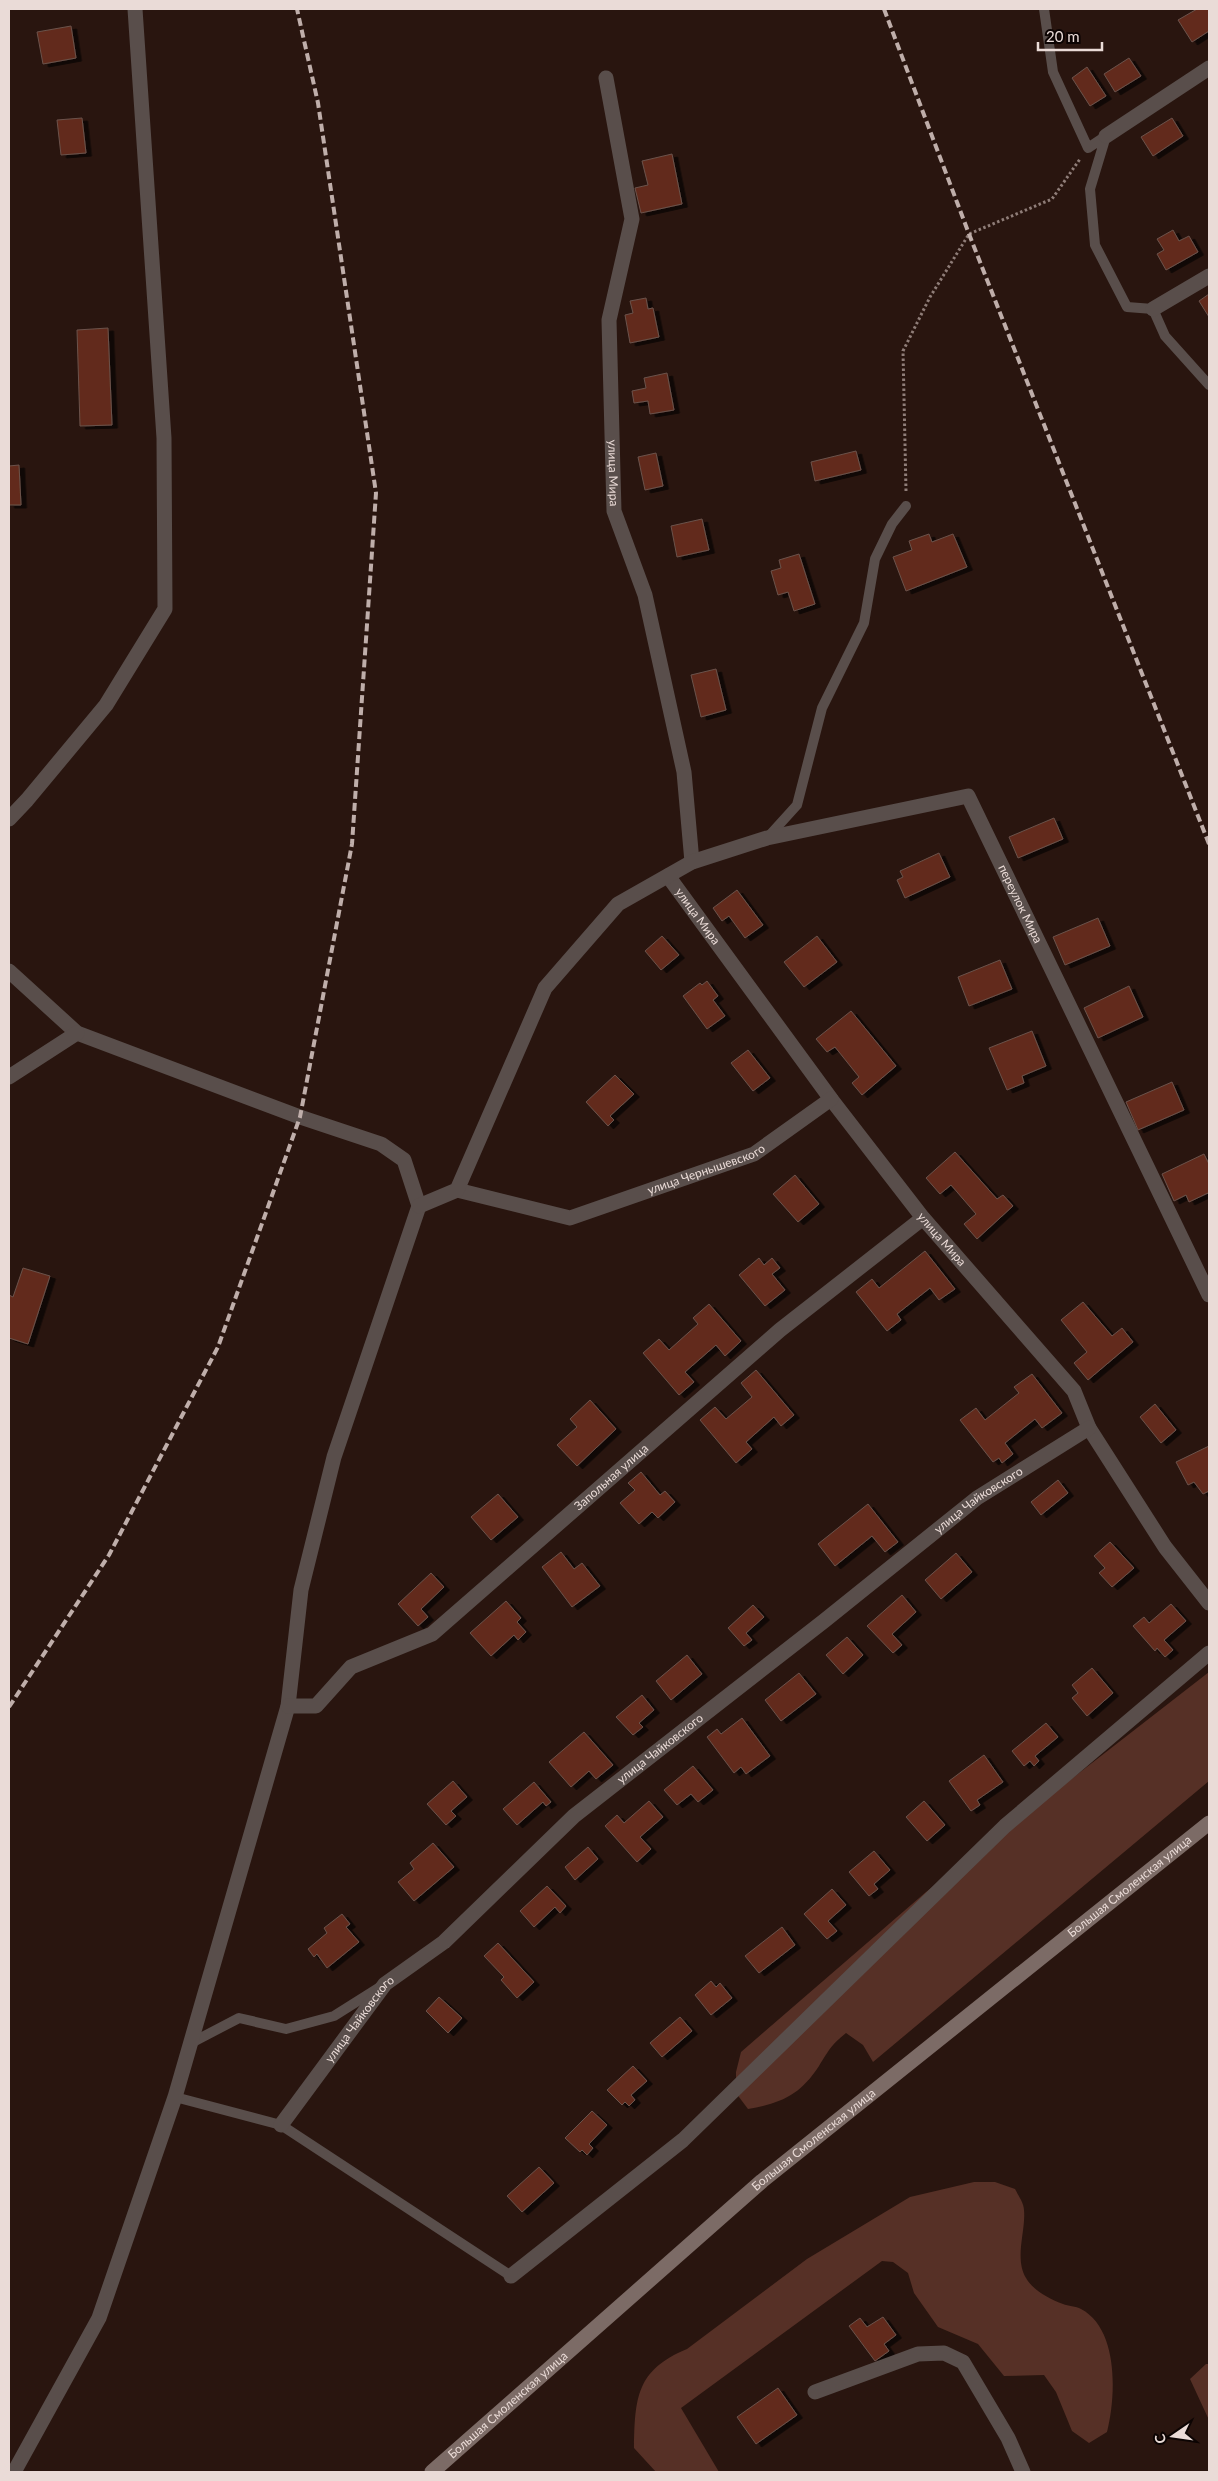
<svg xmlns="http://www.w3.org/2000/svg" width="1218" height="2481" viewBox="0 0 1218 2481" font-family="Lato,sans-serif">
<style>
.green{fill:#563026}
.building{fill:#622c1c;stroke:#6b524b;filter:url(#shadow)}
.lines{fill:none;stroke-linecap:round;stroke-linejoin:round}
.path{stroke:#8f7d78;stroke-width:3;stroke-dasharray:2.5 2.5;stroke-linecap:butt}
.lane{stroke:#594e4b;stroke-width:10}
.street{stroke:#594e4b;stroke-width:15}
.secondary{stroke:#7c6b66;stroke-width:15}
.rail{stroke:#bfaeaa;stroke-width:4;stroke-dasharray:8 4;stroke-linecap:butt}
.labels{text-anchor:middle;stroke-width:5;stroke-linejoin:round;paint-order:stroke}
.street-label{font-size:12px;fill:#eadbd7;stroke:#0c0403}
</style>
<defs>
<filter id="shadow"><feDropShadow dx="5.5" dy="3" stdDeviation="0" flood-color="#0009"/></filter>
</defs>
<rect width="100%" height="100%" fill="#29150f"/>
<!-- green -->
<path class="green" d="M 1209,1672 L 1209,1781 L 873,2062 L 863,2045 L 846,2033 C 831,2045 829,2050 819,2066 C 800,2095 782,2103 748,2109 L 736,2093 L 736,2072 L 741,2052 L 926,1892 Z
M 974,2182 L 995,2182 L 1015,2189 C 1018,2195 1024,2203 1024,2210 C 1026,2231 1014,2258 1026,2278 C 1033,2290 1049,2299 1063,2304 C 1068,2306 1076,2306 1081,2309 C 1119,2329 1116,2397 1107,2432 L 1089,2443 L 1072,2431 L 1056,2392 L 1044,2375 L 1004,2376 L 978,2344 L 938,2327 L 914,2293 L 908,2273 L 893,2262 L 882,2261 L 681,2408 L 719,2472 L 656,2472 L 634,2448 C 635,2398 636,2370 687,2349 L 807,2259 L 910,2197 Z
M 1206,2364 L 1209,2364 L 1209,2420 L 1190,2379 Z"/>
<!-- building -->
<path class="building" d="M 1197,9 L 1209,9 L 1209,31 L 1192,42 L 1178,20 Z
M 71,26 L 76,58 L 43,64 L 37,32 Z
M 1129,58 L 1141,76 L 1115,92 L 1104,74 Z
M 1087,67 L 1106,96 L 1090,106 L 1072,78 Z
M 82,118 L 86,153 L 61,155 L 57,120 Z
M 1172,118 L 1183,136 L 1153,156 L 1141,137 Z
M 672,154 L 682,204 L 641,213 L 635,188 L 648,185 L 642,161 Z
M 1173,230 L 1179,241 L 1189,236 L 1198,252 L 1166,270 L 1157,254 L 1164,250 L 1157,239 Z
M 1209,294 L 1209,317 L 1199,301 Z
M 646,298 L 648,309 L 653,308 L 659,337 L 630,343 L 625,315 L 633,313 L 630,301 Z
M 108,328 L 112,425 L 80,426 L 77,330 Z
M 667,373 L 674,410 L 650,414 L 648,401 L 634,403 L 632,391 L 646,388 L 644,378 Z
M 856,451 L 861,470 L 815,481 L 811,462 Z
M 656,453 L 663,486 L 645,490 L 638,457 Z
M 19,465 L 21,505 L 9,505 L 9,466 Z
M 702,519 L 709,550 L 677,557 L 671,526 Z
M 929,534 L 932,542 L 953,534 L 967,567 L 906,591 L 893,557 L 912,550 L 909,541 Z
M 799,554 L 815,604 L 794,611 L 788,592 L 778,595 L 771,571 L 781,568 L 779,560 Z
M 716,669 L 726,710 L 701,717 L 691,675 Z
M 1054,818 L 1063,839 L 1018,858 L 1009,837 Z
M 939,853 L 950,877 L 905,898 L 897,880 L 903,877 L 900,871 Z
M 737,890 L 763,925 L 745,938 L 729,916 L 722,921 L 713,908 Z
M 1098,918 L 1110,946 L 1065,965 L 1053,937 Z
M 662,936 L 679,955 L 661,970 L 645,951 Z
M 817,936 L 837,962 L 804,987 L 784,962 Z
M 1000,960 L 1012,989 L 969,1006 L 958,977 Z
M 707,981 L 718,996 L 713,1000 L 725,1016 L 707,1029 L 683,996 L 700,983 L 702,985 Z
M 1129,986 L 1143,1017 L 1098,1038 L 1084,1008 Z
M 851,1011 L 896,1066 L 862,1095 L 852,1083 L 859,1077 L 835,1047 L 827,1052 L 816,1039 Z
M 1032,1031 L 1046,1066 L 1022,1076 L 1024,1083 L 1007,1090 L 989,1048 Z
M 748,1050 L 770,1078 L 753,1091 L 731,1063 Z
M 615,1075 L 634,1094 L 610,1116 L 614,1120 L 608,1126 L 586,1102 Z
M 1172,1082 L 1184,1110 L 1138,1130 L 1126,1102 Z
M 955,1152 L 997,1199 L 1003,1195 L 1013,1206 L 977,1239 L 964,1224 L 976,1214 L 951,1185 L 940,1194 L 926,1178 Z
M 1204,1154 L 1209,1164 L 1209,1196 L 1208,1193 L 1189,1202 L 1186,1195 L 1174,1201 L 1162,1174 Z
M 795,1175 L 819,1204 L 798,1222 L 773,1194 Z
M 925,1251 L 955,1289 L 939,1300 L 930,1288 L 897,1314 L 901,1320 L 887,1331 L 856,1292 L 872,1279 L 879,1288 Z
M 759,1258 L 764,1265 L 772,1258 L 780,1268 L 772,1274 L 785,1290 L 765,1306 L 739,1275 Z
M 23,1268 L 50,1276 L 28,1344 L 9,1338 L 9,1295 L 13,1297 Z
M 1083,1302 L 1112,1336 L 1122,1328 L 1133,1342 L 1088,1380 L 1074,1363 L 1087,1352 L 1061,1320 Z
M 709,1304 L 741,1341 L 725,1356 L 716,1345 L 685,1372 L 694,1382 L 679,1395 L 643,1353 L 659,1339 L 669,1350 L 698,1324 L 693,1318 Z
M 756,1370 L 794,1415 L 781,1426 L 774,1417 L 746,1442 L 752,1449 L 736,1463 L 700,1420 L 715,1407 L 726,1419 L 752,1397 L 741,1383 Z
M 1032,1374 L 1062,1413 L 1042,1428 L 1035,1419 L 1005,1443 L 1013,1454 L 1002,1463 L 999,1458 L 993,1462 L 960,1420 L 976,1408 L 985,1420 L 1019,1393 L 1014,1387 Z
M 590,1400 L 616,1429 L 577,1466 L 557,1445 L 577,1427 L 570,1419 Z
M 1155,1404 L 1176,1430 L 1161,1443 L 1140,1417 Z
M 1209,1446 L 1209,1491 L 1203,1494 L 1194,1482 L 1188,1485 L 1176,1462 Z
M 641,1472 L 660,1495 L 665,1491 L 675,1502 L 658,1518 L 652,1512 L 639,1524 L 620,1503 L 635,1490 L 628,1483 Z
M 1058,1480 L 1068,1493 L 1041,1515 L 1031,1502 Z
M 498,1494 L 518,1517 L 491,1540 L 471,1517 Z
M 868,1504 L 898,1542 L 885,1552 L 872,1536 L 835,1566 L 818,1544 Z
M 1110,1542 L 1134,1568 L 1112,1587 L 1099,1573 L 1105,1568 L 1094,1556 Z
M 561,1552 L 574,1569 L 582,1563 L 600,1586 L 572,1607 L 542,1567 Z
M 956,1553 L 972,1572 L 941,1599 L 925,1580 Z
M 431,1573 L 444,1587 L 421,1609 L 428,1617 L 418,1626 L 398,1604 Z
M 902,1595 L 916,1612 L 892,1634 L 902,1645 L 893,1653 L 867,1626 Z
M 506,1601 L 521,1618 L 517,1622 L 526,1632 L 518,1640 L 514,1635 L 491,1656 L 470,1633 Z
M 1171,1604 L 1186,1621 L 1164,1640 L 1173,1650 L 1165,1657 L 1157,1648 L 1155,1651 L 1133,1626 L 1144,1617 L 1149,1623 Z
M 753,1605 L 764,1617 L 746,1633 L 752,1640 L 744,1646 L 728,1628 Z
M 847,1637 L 863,1655 L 843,1674 L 826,1655 Z
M 687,1655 L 702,1674 L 671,1700 L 656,1681 Z
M 1092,1668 L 1113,1693 L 1087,1716 L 1072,1698 L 1078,1693 L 1072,1685 Z
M 799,1673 L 816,1694 L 781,1721 L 765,1700 Z
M 642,1695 L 654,1710 L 639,1723 L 643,1727 L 633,1735 L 616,1717 Z
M 742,1718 L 770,1756 L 746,1774 L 741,1767 L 734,1773 L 707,1737 L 717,1729 L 721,1734 Z
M 1046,1723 L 1058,1737 L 1035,1756 L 1039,1761 L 1034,1766 L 1030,1761 L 1024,1766 L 1012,1751 Z
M 584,1732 L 613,1765 L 596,1779 L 589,1771 L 571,1787 L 549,1762 Z
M 984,1755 L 1003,1782 L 977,1800 L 980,1805 L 971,1811 L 949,1781 Z
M 693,1766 L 713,1790 L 698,1802 L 691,1794 L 677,1805 L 664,1790 Z
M 453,1781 L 467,1797 L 451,1811 L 456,1816 L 446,1825 L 427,1804 Z
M 534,1782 L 551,1802 L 546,1806 L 543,1802 L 517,1825 L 503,1809 Z
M 649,1801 L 663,1817 L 640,1837 L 651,1849 L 637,1862 L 605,1826 L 617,1815 L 624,1823 Z
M 924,1801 L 945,1825 L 927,1841 L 906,1817 Z
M 433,1843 L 454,1867 L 414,1901 L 398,1882 L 414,1869 L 410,1863 Z
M 588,1847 L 598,1859 L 575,1880 L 565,1867 Z
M 874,1851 L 890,1870 L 874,1884 L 878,1889 L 869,1896 L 849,1872 Z
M 547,1886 L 566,1906 L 560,1913 L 555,1907 L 534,1927 L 520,1911 Z
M 832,1889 L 846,1905 L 828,1921 L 837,1931 L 827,1939 L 804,1914 Z
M 342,1914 L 350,1924 L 346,1927 L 359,1942 L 327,1968 L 317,1954 L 314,1957 L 308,1949 L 327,1933 L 324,1928 Z
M 782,1927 L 795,1945 L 759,1973 L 745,1956 Z
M 498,1943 L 534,1982 L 517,1998 L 501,1980 L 504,1977 L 484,1956 Z
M 711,1981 L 716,1987 L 720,1983 L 732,1998 L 711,2015 L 695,1995 Z
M 439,1997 L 462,2018 L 448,2033 L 426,2011 Z
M 680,2017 L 692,2031 L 662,2057 L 650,2043 Z
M 633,2066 L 647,2081 L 631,2095 L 635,2100 L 629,2106 L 625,2102 L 622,2105 L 607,2090 Z
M 592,2111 L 607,2125 L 589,2144 L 593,2148 L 587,2155 L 582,2150 L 580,2152 L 565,2138 Z
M 539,2167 L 554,2183 L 522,2212 L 507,2196 Z
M 883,2317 L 896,2335 L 884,2344 L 889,2351 L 875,2361 L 849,2326 L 860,2318 L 867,2327 Z
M 778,2388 L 797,2415 L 756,2444 L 737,2417 Z"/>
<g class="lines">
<!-- path -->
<path class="path" d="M 906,491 L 903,351 L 930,297 L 969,234 L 1052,199 L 1080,159"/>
<!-- lane -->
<path class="lane" d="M 1044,9 L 1053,72 L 1088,148 L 1106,136 L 1090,189 L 1095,245 L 1127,307 L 1153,309 L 1165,336 L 1209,385
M 768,837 L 797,805 L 822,708 L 864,623 L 875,559 L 892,524 L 906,506
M 191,2043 L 239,2018 L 286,2029 L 334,2016 L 380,1987
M 175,2097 L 281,2125 L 511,2276"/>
<!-- street -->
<g class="street">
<path id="s1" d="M 606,78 L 632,219 L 609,320 L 614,511 L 645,595 L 684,772 L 692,862"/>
<path d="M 1106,136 L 1209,68"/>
<path d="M 1153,309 L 1209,276"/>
<path d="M 9,819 L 27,800 L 106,705 L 165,609 L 164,438 L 135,9"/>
<path id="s2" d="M 668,876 L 831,1099 L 923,1218 L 1074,1391 L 1089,1428 L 1165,1547 L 1209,1603"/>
<path d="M 9,971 L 77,1033 L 300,1117 L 381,1144 L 404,1160 L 419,1206 L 334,1457 L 301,1590 L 288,1706 L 175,2097 L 99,2318 L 14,2472"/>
<path d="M 9,1077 L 77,1033"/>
<path id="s3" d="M 457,1190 L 570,1218 L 754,1154 L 831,1099"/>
<path id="s4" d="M 419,1206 L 457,1190 L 545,988 L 618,904 L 692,862 L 767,838 L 968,796 L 1209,1295"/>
<path id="s5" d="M 288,1706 L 316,1706 L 351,1667 L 432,1634 L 780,1330 L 923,1218"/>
<path id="s6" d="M 281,2125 L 385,1984 L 444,1942 L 574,1816 L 824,1621 L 977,1498 L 1089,1428"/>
<path d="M 511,2276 L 683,2140 L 1005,1826 L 1209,1653"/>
<path d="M 815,2392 L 918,2354 L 944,2353 L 963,2362 L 1008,2438 L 1023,2472"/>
</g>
<!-- secondary -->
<path class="secondary" id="s7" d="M 432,2472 L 762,2181 L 1209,1823"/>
<!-- rail -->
<path class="rail" d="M 884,9 L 969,234 L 1209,844
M 9,1707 L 109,1555 L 218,1347 L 300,1117 L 352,844 L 376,493 L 318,103 L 297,9"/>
</g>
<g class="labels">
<!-- street labels -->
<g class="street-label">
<text dy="4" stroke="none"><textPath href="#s1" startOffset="400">улица Мира</textPath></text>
<text dy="4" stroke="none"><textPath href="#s4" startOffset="862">переулок Мира</textPath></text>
<text dy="4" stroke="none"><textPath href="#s2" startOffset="50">улица Мира</textPath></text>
<text dy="4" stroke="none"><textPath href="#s3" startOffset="261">улица Чернышевского</textPath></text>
<text dy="4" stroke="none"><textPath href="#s2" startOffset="455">улица Мира</textPath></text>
<text dy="4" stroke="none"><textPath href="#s5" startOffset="406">Запольная улица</textPath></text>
<text dy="4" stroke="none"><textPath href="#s6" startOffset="942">улица Чайковского</textPath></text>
<text dy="4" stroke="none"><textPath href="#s6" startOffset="538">улица Чайковского</textPath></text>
<text dy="4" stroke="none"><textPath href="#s7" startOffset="911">Большая Смоленская улица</textPath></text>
<text dy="4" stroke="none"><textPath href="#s6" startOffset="132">улица Чайковского</textPath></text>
<text dy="4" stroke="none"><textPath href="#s7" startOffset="506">Большая Смоленская улица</textPath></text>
<text dy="4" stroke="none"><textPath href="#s7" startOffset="101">Большая Смоленская улица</textPath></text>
</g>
</g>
<!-- border -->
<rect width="1218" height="2481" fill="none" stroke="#eadbd7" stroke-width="20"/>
<!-- north arrow -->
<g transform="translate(1173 2436) rotate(257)" stroke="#0c0403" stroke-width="4" paint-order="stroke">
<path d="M0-4L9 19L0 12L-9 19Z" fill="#eadbd7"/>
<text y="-8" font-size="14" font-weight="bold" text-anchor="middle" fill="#eadbd7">С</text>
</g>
<!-- scale -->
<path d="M1038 42v8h64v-8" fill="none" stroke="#eadbd7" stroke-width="2.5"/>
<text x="1046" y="42" font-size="15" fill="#eadbd7" stroke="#0c0403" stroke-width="4" paint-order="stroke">20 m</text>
</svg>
